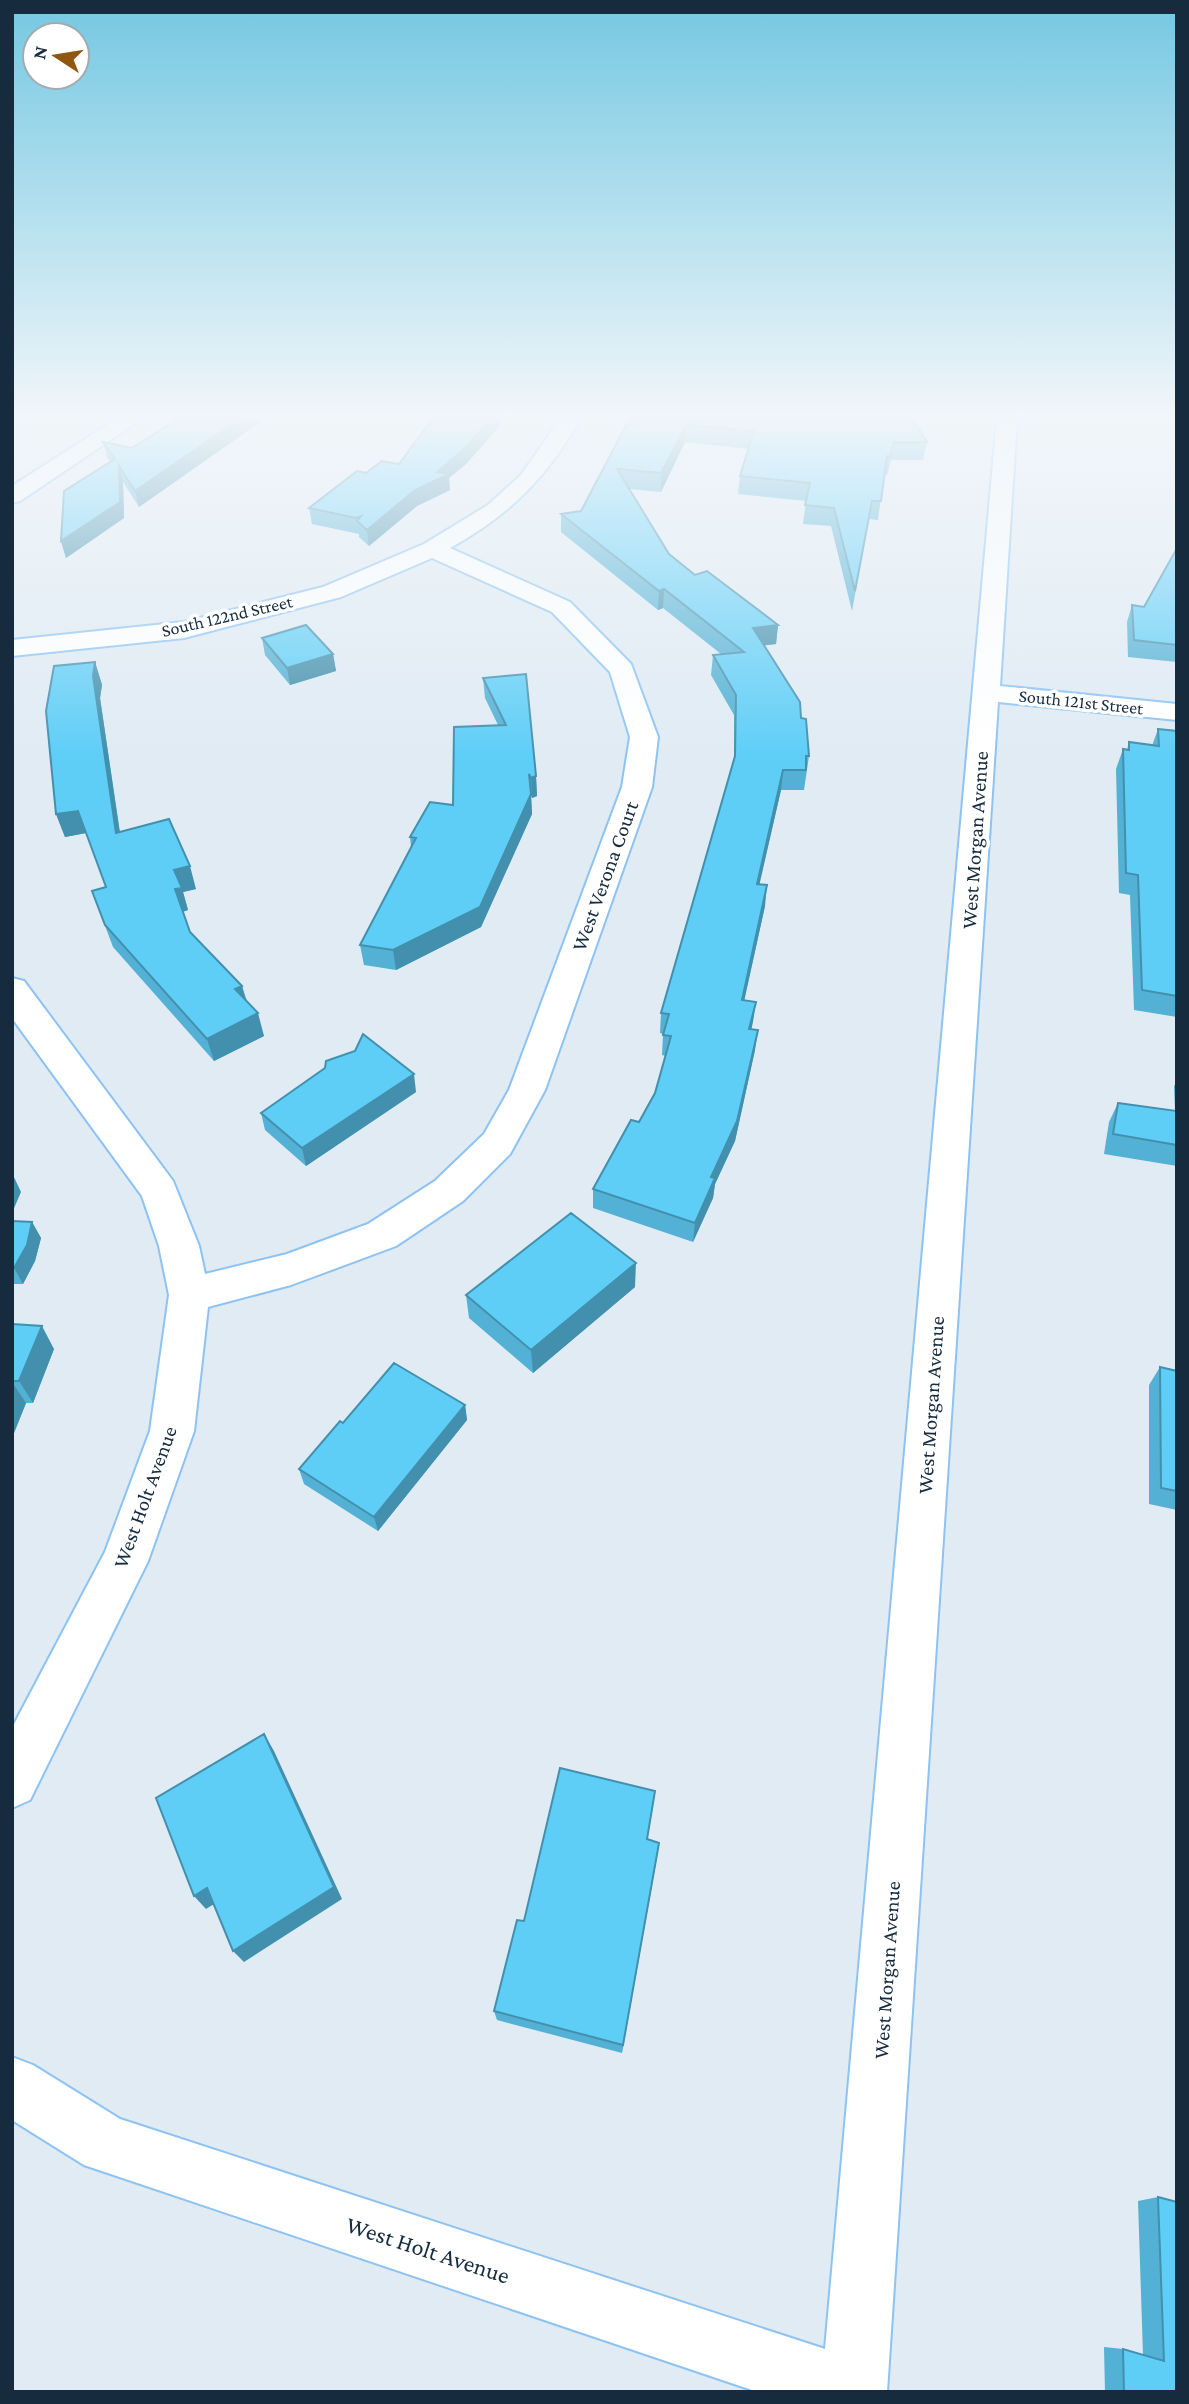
<svg xmlns="http://www.w3.org/2000/svg" width="1189" height="2404" viewBox="0 0 1189 2404" font-family="'Crimson Pro',serif">
<style>
.lines{fill:none;stroke-linecap:round;stroke-linejoin:round}
.minor-casing{stroke:#8dc3f2;stroke-width:4}
.minor{fill:#fff;fill-rule:evenodd}
.wall{fill:#52b1d4}
.shaded-wall{fill:#4290ad}
.building{fill:#5fcef7;stroke:#4290ad;stroke-width:2}
.labels{text-anchor:middle;stroke-width:7;stroke-linejoin:round;paint-order:stroke}
.far-street-label{font-size:18px;fill:#162c3e;stroke:#fff}
.street-label{font-size:21px;fill:#162c3e;stroke:#fff}
.near-street-label{font-size:24px;fill:#162c3e;stroke:#fff}
</style>
<rect width="100%" height="100%" fill="#e0ebf4"/>
<g class="lines">
<defs>
<path id="minor" d="M 118,418 L 143,418 L 20,501 L 12,503 L 12,486 Z
M 561,418 L 581,418 C 546,478 511,514 450,548 L 570,602 L 631,664 L 658,737 L 652,787 L 545,1090 L 510,1154 L 463,1201 L 396,1246 L 291,1285 L 208,1307 L 194,1431 L 148,1561 L 30,1800 L 12,1808 L 12,1728 L 105,1552 L 150,1431 L 169,1295 L 159,1246 L 142,1196 L 12,1018 L 12,978 L 24,981 L 173,1181 L 199,1246 L 205,1274 L 287,1254 L 368,1224 L 435,1181 L 484,1134 L 509,1090 L 622,787 L 630,737 L 610,672 L 552,612 L 432,558 L 341,597 L 184,638 L 12,656 L 12,640 L 184,622 L 323,587 L 424,544 L 488,505 L 521,475 Z
M 997,418 L 1017,418 L 1000,686 L 1177,704 L 1177,720 L 998,702 L 887,2392 L 758,2392 L 84,2165 L 12,2120 L 12,2057 L 33,2065 L 120,2119 L 825,2349 Z"/>
</defs>
<!-- minor casing -->
<use href="#minor" class="minor-casing"/>
<!-- minor -->
<use href="#minor" class="minor"/>
</g>
<!-- wall -->
<path class="wall" d="M 180,418 L 266,418 L 139,507 L 123,482 L 124,518 L 66,558 L 61,541 L 110,462 L 107,457 L 103,442 L 132,448 Z
M 433,418 L 504,418 L 497,429 L 466,464 L 449,478 L 450,490 L 417,506 L 369,546 L 359,537 L 359,534 L 312,524 L 309,508 L 366,473 L 399,464 Z
M 630,418 L 927,442 L 923,460 L 891,460 L 887,475 L 884,475 L 878,520 L 869,519 L 852,611 L 831,526 L 803,524 L 806,501 L 738,494 L 740,476 L 748,449 L 685,442 L 661,492 L 629,489 L 669,554 L 695,575 L 778,625 L 776,644 L 764,645 L 801,718 L 809,756 L 804,790 L 781,790 L 759,884 L 765,906 L 744,1000 L 756,1002 L 751,1029 L 755,1050 L 735,1141 L 715,1184 L 713,1198 L 693,1242 L 593,1208 L 593,1189 L 639,1122 L 655,1093 L 666,1056 L 662,1055 L 663,1034 L 660,1033 L 661,1013 L 734,762 L 734,715 L 711,675 L 713,655 L 721,654 L 663,608 L 658,610 L 561,532 L 561,514 L 581,511 Z
M 1177,548 L 1177,662 L 1128,657 L 1127,622 L 1132,605 L 1144,607 Z
M 262,638 L 333,654 L 336,671 L 290,685 L 265,655 Z
M 95,662 L 102,685 L 100,698 L 120,832 L 196,889 L 183,892 L 188,910 L 183,912 L 190,932 L 242,986 L 247,1001 L 264,1036 L 214,1061 L 113,947 L 92,891 L 106,887 L 86,833 L 65,837 L 56,814 Z
M 483,678 L 536,776 L 537,796 L 532,798 L 531,796 L 532,814 L 481,927 L 396,970 L 364,965 L 360,945 L 411,847 L 410,837 L 453,805 L 498,725 L 485,698 Z
M 1158,729 L 1177,731 L 1177,1017 L 1134,1010 L 1130,895 L 1119,893 L 1116,769 L 1123,749 L 1127,750 L 1129,742 L 1152,746 Z
M 1177,1081 L 1177,1172 L 1177,1166 L 1104,1154 L 1109,1122 L 1118,1103 L 1175,1111 L 1174,1086 Z
M 416,1092 L 306,1166 L 265,1130 L 261,1113 Z
M 12,1219 L 13,1221 L 32,1222 L 41,1238 L 35,1261 L 23,1284 L 12,1284 Z
M 635,1287 L 533,1373 L 469,1318 L 466,1295 Z
M 12,1324 L 54,1349 L 33,1403 L 26,1403 L 12,1438 Z
M 1160,1367 L 1177,1370 L 1177,1510 L 1149,1504 L 1149,1385 Z
M 465,1405 L 467,1420 L 378,1531 L 304,1484 L 299,1469 L 343,1423 Z
M 653,1806 L 647,1839 L 657,1857 L 622,2053 L 497,2020 L 494,2011 Z
M 1158,2197 L 1177,2392 L 1105,2392 L 1104,2347 L 1123,2349 L 1143,2355 L 1138,2201 Z"/>
<!-- shaded-wall -->
<path class="shaded-wall" d="M 241,418 L 266,418 L 139,507 L 135,491 Z
M 492,418 L 504,418 L 497,429 L 466,464 L 449,478 L 450,490 L 417,506 L 369,546 L 367,530 L 437,472 Z
M 686,425 L 685,442 L 661,492 L 661,473 Z
M 119,466 L 123,482 L 124,518 L 66,558 L 61,541 Z
M 664,589 L 663,608 L 658,610 L 659,591 Z
M 778,625 L 776,644 L 751,647 L 753,628 Z
M 333,654 L 336,671 L 290,685 L 287,668 Z
M 95,662 L 102,685 L 100,698 L 123,855 L 116,833 L 93,676 Z
M 783,770 L 781,790 L 755,904 L 757,884 Z
M 536,776 L 537,796 L 532,798 L 531,778 Z
M 531,794 L 532,814 L 481,927 L 396,970 L 393,950 Z
M 78,811 L 86,833 L 65,837 L 56,814 Z
M 190,866 L 196,889 L 183,892 L 188,910 L 181,912 L 175,889 L 174,870 Z
M 767,885 L 765,906 L 740,1020 L 742,1000 Z
M 242,986 L 248,1008 L 235,989 Z
M 756,1002 L 753,1022 L 747,1049 L 749,1029 Z
M 258,1013 L 264,1036 L 214,1061 L 207,1039 Z
M 758,1030 L 755,1050 L 735,1141 L 715,1184 L 713,1198 L 693,1242 L 695,1223 L 711,1177 Z
M 414,1074 L 416,1092 L 306,1166 L 302,1148 Z
M 13,1175 L 21,1192 L 12,1213 L 12,1176 Z
M 32,1222 L 41,1238 L 35,1261 L 23,1284 L 14,1268 Z
M 636,1263 L 635,1287 L 533,1373 L 531,1350 Z
M 42,1326 L 54,1349 L 33,1403 L 19,1381 Z
M 12,1382 L 26,1403 L 12,1438 Z
M 465,1405 L 467,1420 L 378,1531 L 374,1517 Z
M 264,1734 L 274,1751 L 342,1899 L 244,1962 L 233,1951 Z
M 659,1843 L 657,1857 L 622,2053 L 623,2045 Z
M 207,1888 L 219,1901 L 206,1909 L 194,1896 Z"/>
<!-- building -->
<path class="building" d="M 180,418 L 241,418 L 135,491 L 119,466 L 120,502 L 61,541 L 64,491 L 115,459 L 103,442 L 132,448 Z
M 433,418 L 492,418 L 465,448 L 437,472 L 449,474 L 415,490 L 367,530 L 357,521 L 361,516 L 356,518 L 309,508 L 357,471 L 366,473 L 382,461 L 399,464 Z
M 630,418 L 912,418 L 927,442 L 894,442 L 890,457 L 887,456 L 881,501 L 872,501 L 855,591 L 834,508 L 805,505 L 810,483 L 740,476 L 754,431 L 686,425 L 661,473 L 617,469 L 669,554 L 695,575 L 707,571 L 778,625 L 753,628 L 800,702 L 801,718 L 806,719 L 809,756 L 806,756 L 806,770 L 783,770 L 757,884 L 767,885 L 742,1000 L 756,1002 L 749,1029 L 758,1030 L 737,1121 L 711,1177 L 715,1178 L 695,1223 L 593,1189 L 631,1120 L 639,1122 L 655,1093 L 671,1036 L 663,1035 L 669,1014 L 661,1013 L 735,756 L 736,695 L 713,655 L 744,652 L 664,589 L 659,591 L 561,514 L 581,511 Z
M 1177,548 L 1177,645 L 1134,640 L 1132,605 L 1144,607 Z
M 306,625 L 333,654 L 287,668 L 262,638 Z
M 95,662 L 93,676 L 116,833 L 169,819 L 190,866 L 174,870 L 182,888 L 175,889 L 190,932 L 242,986 L 235,989 L 258,1013 L 207,1039 L 105,925 L 92,891 L 106,887 L 78,811 L 56,814 L 46,711 L 54,666 Z
M 526,674 L 536,776 L 531,778 L 529,774 L 531,794 L 480,907 L 393,950 L 360,945 L 416,838 L 410,837 L 430,802 L 453,805 L 454,727 L 506,725 L 483,678 Z
M 1158,729 L 1177,731 L 1177,996 L 1142,990 L 1138,875 L 1126,873 L 1123,749 L 1129,750 L 1129,742 L 1159,746 Z
M 363,1034 L 414,1074 L 302,1148 L 261,1113 L 325,1068 L 326,1061 L 355,1051 Z
M 1118,1103 L 1177,1111 L 1177,1145 L 1113,1134 Z
M 571,1213 L 636,1263 L 531,1350 L 466,1295 Z
M 12,1221 L 32,1222 L 27,1245 L 14,1268 L 12,1268 Z
M 12,1324 L 42,1326 L 19,1381 L 12,1381 Z
M 394,1363 L 465,1405 L 374,1517 L 299,1469 L 340,1421 L 343,1423 Z
M 1160,1367 L 1177,1371 L 1177,1491 L 1161,1488 Z
M 264,1734 L 334,1887 L 233,1951 L 207,1888 L 194,1896 L 156,1798 Z
M 560,1768 L 655,1791 L 647,1839 L 659,1843 L 623,2045 L 494,2011 L 517,1920 L 524,1921 Z
M 1158,2197 L 1177,2202 L 1177,2392 L 1124,2392 L 1123,2349 L 1164,2361 Z"/>
<!-- sky -->
<linearGradient id="sky" x2="0" y2="1"><stop stop-color="#74c8e2"/><stop offset="0.55" stop-color="#f1f6fa"/><stop offset="1" stop-color="#f1f6fa" stop-opacity="0"/></linearGradient>
<rect width="1189" height="755" fill="url(#sky)"/>
<g class="labels">
<!-- far-street labels -->
<g class="far-street-label">
<text transform="translate(227 616) rotate(-13)" y="6">South 122nd Street</text>
<text transform="translate(1081 702) rotate(6)" y="6">South 121st Street</text>
</g>
<!-- street labels -->
<g class="street-label">
<text transform="translate(975 840) rotate(-86)" y="7">West Morgan Avenue</text>
<text transform="translate(605 876) rotate(-70)" y="7">West Verona Court</text>
<text transform="translate(931 1405) rotate(-86)" y="7">West Morgan Avenue</text>
<text transform="translate(145 1497) rotate(-70)" y="7">West Holt Avenue</text>
<text transform="translate(887 1970) rotate(-86)" y="7">West Morgan Avenue</text>
</g>
<!-- near-street labels -->
<g class="near-street-label">
<text transform="translate(428 2250) rotate(18)" y="8">West Holt Avenue</text>
</g>
</g>
<!-- border -->
<rect width="1189" height="2404" fill="none" stroke="#162c3e" stroke-width="28"/>
<!-- north arrow -->
<g transform="translate(56 56) rotate(282)"><circle r="33" fill="#ffffff" stroke="#a2abb2" stroke-width="2"/>
<path d="M0-5L12 26L0 18L-12 26Z" fill="#8f5710"/>
<text y="-10" font-size="19" font-weight="bold" text-anchor="middle" fill="#162c3e">N</text>
</g>
</svg>
